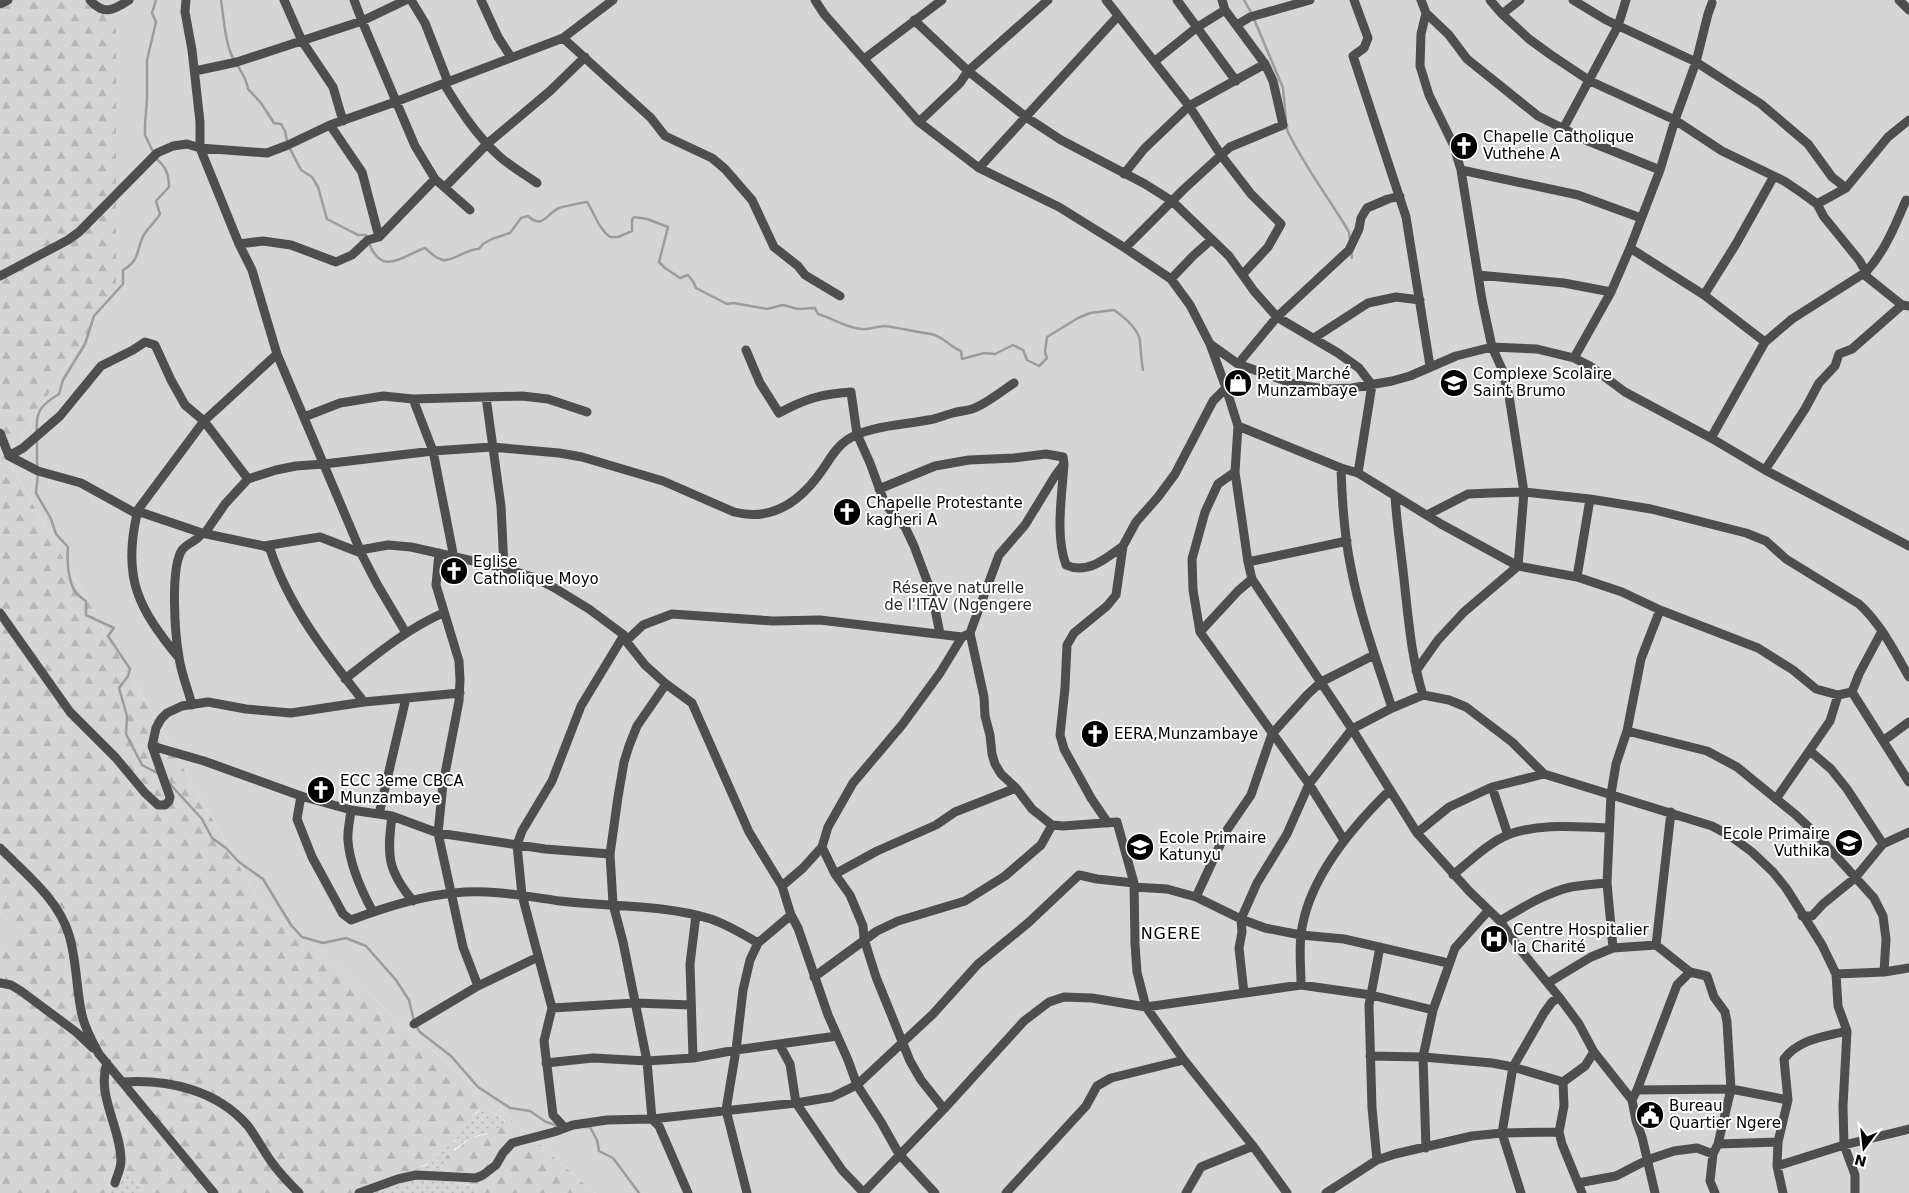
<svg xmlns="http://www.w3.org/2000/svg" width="1909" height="1193" viewBox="0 0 1909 1193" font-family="'DejaVu Sans',sans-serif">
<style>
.grass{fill:url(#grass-dots)}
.forest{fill:url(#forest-firs)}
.park{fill:#d5d5d5}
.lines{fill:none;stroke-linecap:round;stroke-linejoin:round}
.stream{stroke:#9c9c9c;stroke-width:2.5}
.street{stroke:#4e4e4e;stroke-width:9}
.labels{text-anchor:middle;stroke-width:4;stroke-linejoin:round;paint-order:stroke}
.poi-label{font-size:15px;fill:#000;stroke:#fff;text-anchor:start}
.park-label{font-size:15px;fill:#2c2c2c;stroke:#fff}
.neighbourhood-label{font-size:16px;letter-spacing:1px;fill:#000;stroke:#fff}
</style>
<defs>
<pattern id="grass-dots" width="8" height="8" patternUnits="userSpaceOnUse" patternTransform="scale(1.25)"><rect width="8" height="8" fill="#d5d5d5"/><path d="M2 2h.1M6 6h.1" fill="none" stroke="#b5b5b5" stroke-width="1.8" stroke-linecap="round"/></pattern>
<pattern id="forest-firs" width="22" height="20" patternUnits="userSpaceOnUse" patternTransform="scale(1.25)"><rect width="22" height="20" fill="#d5d5d5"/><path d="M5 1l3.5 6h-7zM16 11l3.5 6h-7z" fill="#b5b5b5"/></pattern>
</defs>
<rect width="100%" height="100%" fill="#fff"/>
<!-- grass -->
<path class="grass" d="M 481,1110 C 490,1112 500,1114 505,1121 L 504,1126 C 495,1134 482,1133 471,1138 C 465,1140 461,1146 454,1149 L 444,1181 L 477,1186 L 475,1193 L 378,1193 L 383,1188 L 405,1182 L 416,1168 L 427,1165 L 441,1151 L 455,1141 L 466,1120 Z
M 115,1171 L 134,1173 L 135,1181 L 141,1187 L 141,1193 L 108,1193 L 109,1179 Z"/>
<!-- forest -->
<path class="forest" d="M 0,0 L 116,0 L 117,3 L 116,289 L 7,459 L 256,895 L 595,1193 L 475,1193 L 477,1186 L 444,1181 L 443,1169 L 446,1156 L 462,1145 L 470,1138 L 487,1134 L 504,1125 L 505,1121 C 500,1114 490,1112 481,1110 C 465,1117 466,1129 455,1140 C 448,1148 440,1150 436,1161 L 416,1168 L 408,1181 L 383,1188 L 378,1193 L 141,1193 L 141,1187 L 135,1181 L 133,1173 L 115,1171 L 109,1179 L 108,1193 L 0,1193 L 0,953 L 9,948 L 11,922 L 0,913 Z"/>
<!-- park -->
<path class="park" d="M 116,0 L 1909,0 L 1909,1193 L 595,1193 L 256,895 L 7,459 L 116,289 Z
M 0,913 L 11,922 L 14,938 L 9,948 L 0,953 Z"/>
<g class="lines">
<!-- stream -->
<path class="stream" d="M 221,0 C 224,18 224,37 231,54 C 236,65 247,77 248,89 L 261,103 L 274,123 L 281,124 L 285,131 L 288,145 L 301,170 L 312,177 L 318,187 L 327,219 L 358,235 L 366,235 L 367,238
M 1244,0 L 1252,14
M 1254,19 L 1283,88 L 1286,120
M 1287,125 L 1287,130 C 1304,166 1329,198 1349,232 L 1350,240
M 154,154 L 145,135 L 145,124 L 147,99 L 147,60 L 156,22 L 152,13 L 156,0
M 369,243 C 382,277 402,256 425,248 C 430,252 436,259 443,260 C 453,262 467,248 479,249 L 483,244 L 492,239 L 510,233 L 521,218 L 528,216 C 543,230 547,213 559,208 C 562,207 584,202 587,202 C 595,214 598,228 610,237 L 618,237 L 632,231 L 632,220 L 634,217 L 647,219 L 668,227 L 659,262 L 665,268 L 680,278 L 688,275 L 694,283 L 696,288 L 727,304 L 734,303 L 767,309 L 783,305 L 798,309 L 815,308 L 818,314 C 833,318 845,328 862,329 C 869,330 877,326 885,326 C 900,328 916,332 931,334 C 943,336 950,347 961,351 L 962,359 L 984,353 L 995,354 L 1013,345 L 1023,350 L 1027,360 L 1039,366 L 1047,358 L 1045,352 L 1047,337 L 1078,318 L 1090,313 L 1114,310 C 1124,317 1138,328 1140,341 C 1141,351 1141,360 1143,370
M 1351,250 L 1352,258
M 37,433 C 35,411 41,405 59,394 L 63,380 L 85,344 L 94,316 L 123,284 L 123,270 C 142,259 135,249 145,233 C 150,226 156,221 160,214 L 156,201 L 169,187 C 169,174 166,166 155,158
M 37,468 L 37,439
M 38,473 L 36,493 L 51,519 L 56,534 L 68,547 C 67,561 68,578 74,590 C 77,595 82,598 86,601 L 86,615 L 114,628 L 108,636 L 130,669 L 128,676 L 119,688 L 127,716 L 126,734 L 142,765 L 159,774
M 169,783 L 202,819 L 212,838 L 226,848 L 239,862 L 263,879 L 291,925 L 302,937 L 323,943 L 346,938 L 366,946 L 396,980 L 409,1000 L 414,1021
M 416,1026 L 420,1032 L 451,1056 L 478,1087 L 510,1108 L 530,1111 L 546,1122 L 559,1126
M 584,1127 L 590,1127 L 597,1140 L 599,1151 L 613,1158 L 639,1193"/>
<!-- street -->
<path class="street" d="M 90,0 C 104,16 114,10 129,0
M 186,0 L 185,12 L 192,50 L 200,122 L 200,148 L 239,244 L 252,270 L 277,354 L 360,550
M 284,0 L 302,41 L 333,87 L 343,121
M 354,0 L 362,21 L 415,146 L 435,179 L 470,210
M 411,0 L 425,23 L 448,82
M 481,0 L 498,37 L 511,57
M 815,0 L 824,14 L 919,122 L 979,168 L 1059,207 L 1125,248 L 1171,279 L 1190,305 L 1210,344 L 1226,388 L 1238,426 L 1235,472 L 1248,562 L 1252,579 L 1352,729 L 1417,833 L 1469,891 L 1500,921 L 1519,948 L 1559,997 L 1579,1024 L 1594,1052 L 1632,1100 L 1636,1121 L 1642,1137 L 1655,1193
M 1106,0 L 1189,106 L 1221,155 L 1251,194 L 1281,224 L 1268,247 L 1243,274
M 1177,0 L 1236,81
M 1354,0 L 1368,38 L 1364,48 L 1353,56 L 1406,217 L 1430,366
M 1490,0 L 1502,14 L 1529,39 L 1551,55 L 1590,81 L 1675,120 L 1722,151 L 1784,181 L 1802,193 L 1817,204 L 1824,217 L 1859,260 L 1866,272 L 1867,277 L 1902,305 L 1909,306
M 1573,0 L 1606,20 L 1696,62 L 1761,104 L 1808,144 L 1832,177 L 1846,188
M 1899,0 L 1909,10
M 0,4 L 8,0
M 1426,13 L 1449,35 L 1467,59 L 1538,116 L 1588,141 L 1660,170
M 1502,14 L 1520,0
M 914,20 L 968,71 L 1026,117 L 1061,140 L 1145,184 L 1172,201 L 1229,256 L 1254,291 L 1277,317 L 1338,353 L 1359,368 L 1372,385 L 1358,473
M 1237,25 L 1250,17 L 1310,0
M 563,38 L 651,118 L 665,136 L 712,158 L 725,169 L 752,200 L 774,247 L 798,266 L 805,275 L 840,296
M 864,59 L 942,0
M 1155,61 L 1196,28 L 1225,10
M 195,71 L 237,62 L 362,21 L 406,0
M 444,84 C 460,110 476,135 499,156 C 510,166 524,174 537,183
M 919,122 L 960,83 L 968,71 L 1048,0
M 330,125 L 362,172 L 379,237
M 1563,129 L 1618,26 L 1626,0
M 979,168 L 1118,16
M 1461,170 L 1578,195 L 1641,218
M 1124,174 L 1144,149 L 1189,106 L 1265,64
M 445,187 L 487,144 L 550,91 L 585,57
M 1817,204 L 1846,188 L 1888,137 L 1909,120
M 239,244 L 263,241 L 291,245 L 336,262 L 352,255 L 368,240 L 379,237 L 435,179
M 1125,248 L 1184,189 L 1230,147 L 1283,125 L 1273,81 L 1265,64 L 1225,10 L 1222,0
M 1630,248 L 1704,295 L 1765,342
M 1478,275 L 1564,283 L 1611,292
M 0,276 L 68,240 L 79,232 L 157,153 L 173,146 L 187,144 L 200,148 L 267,153 L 288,145 L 330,125 L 395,102 L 563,38 L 613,0
M 1171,279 L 1194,255 L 1211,240
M 1704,295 L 1736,244 L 1774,176
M 1314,338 L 1368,303 L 1396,297 L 1420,300
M 1210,344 L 1238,364 L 1297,385 L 1326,389 L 1352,388 L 1392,381 L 1410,376 L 1456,356 L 1492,347 L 1537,349 L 1574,358 L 1590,366 L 1625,392 L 1711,438 L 1765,470 L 1909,546
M 746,350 L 760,383 L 779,413 C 805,399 821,394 851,392 L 857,434 L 870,463 L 885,504 L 905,527 L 914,546 L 932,594 L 940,634
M 1574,358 L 1611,292 L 1630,248 L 1660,170 L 1675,120 L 1696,62 L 1708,14 L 1712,3
M 1238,364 L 1277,317 L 1349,250 L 1359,229 L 1361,218 L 1367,208 L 1388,199 L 1400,196
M 486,397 L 501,506 L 504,568
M 413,399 L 433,451 L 454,558
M 304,417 L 340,403 L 383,396 L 413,399 L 522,396 L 548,399 L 587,412
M 1238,426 L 1341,468 L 1358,473 L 1441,524 L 1518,566 L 1577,577 L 1622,592 L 1660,610 L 1758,648 L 1793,670 L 1816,689 L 1838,695
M 0,433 L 9,456 L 38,471 L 81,483 L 137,514 L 137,511 L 202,533 L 264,546 L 320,537 L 361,553 L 360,550 L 388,545 L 411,547 L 504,568 L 535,578 L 553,587 L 589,609 L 624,635 L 626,641 L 645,665 L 666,684 L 692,703 L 749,832 L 782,886 L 791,915 L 798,928 L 828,1015 L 848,1060 L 857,1085 L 881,1122 L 899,1154 L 935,1193
M 1711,438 L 1765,342 L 1792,319 L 1866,272 C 1885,251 1895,226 1906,200 L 1909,201
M 9,456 L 23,448 L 60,416 L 101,366 L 133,350 L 145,342 L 155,345 L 171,380 L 185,405 L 204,421 L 248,479
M 1341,468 C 1342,501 1344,535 1351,568 C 1360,615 1377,662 1392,708
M 1765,470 L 1805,409 L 1819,383 L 1835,366 L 1839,354 L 1852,349 L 1902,305
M 1235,472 L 1218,484 L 1205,512 L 1192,559 L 1193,590 L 1200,632 L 1309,784 L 1344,840
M 879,489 L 935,466 L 969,460 L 1014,458 L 1046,454 L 1063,457 L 1064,464
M 1395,496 C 1397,527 1402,558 1405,589 C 1409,625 1412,660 1423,695
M 137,511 L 204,421 L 277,354
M 137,514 C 122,579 139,609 179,658
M 1427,515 L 1468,494 L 1491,493 L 1524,492 L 1590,499 L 1651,509 L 1746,533 L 1766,541 L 1786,559 L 1859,604 C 1881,624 1894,651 1909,677
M 205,533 L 225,504 L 248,479 L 276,470 L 296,466 L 324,464 L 433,451 L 492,447 L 559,453 L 582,457 L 663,481 L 734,512 C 773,522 802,500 823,469 C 830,459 836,447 847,440 C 867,426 904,425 928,420 C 936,419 945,415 953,413 C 959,411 966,411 972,409 C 985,405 1002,391 1014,383
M 264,546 L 270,549 C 289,607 327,655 364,702
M 1123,546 C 1107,558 1087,575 1066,565 C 1055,536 1062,495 1064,464 L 1055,476 L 1025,525 L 999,555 L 970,633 L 984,697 L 985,716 L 990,735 L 992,754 L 995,764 L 1001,774 L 1016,788 L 1032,809 L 1052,825 L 1063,826 L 1117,822 L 1134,883 L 1135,944 L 1137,972 L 1146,1007 L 1184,1060 L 1253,1146 L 1287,1193
M 361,553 L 377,584 L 406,633
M 439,553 L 436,585 L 459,661 L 460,680 L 459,701 L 443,784 L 438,833 L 463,947 L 478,986
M 1248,562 L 1347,541
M 1577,577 L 1590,499
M 0,613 L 70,712 L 116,758 L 145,793 L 158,805 L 165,805 L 169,801 L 170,797 L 152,746 L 156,728 L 161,719 L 167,713 L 182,706 L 208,702 L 246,709 L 291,713 L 364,702 L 460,693
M 1200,632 L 1238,591 L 1252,579
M 626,641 L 643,625 L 672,614 L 773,621 L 820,620 L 962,637
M 1416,671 L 1438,640 L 1464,612 L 1518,566 L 1524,492 L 1509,396 L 1502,369 L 1492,347 L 1482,300 L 1461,170 L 1453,144 L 1429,95 L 1420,66 L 1421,34 L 1426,13 L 1421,0
M 345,679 C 377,654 407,629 443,613
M 666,684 L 637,726 L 629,746 L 624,762 L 618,797 L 610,854 L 613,904 L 623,942 L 647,1061 L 652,1119 L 659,1126 L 688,1193
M 1852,692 L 1909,782
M 192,705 C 188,689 181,673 179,657 C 175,635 170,568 182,550 C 187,543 198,541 202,533
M 1627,731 L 1707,751 L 1737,767 L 1796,815 L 1816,834 L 1874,898 L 1883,916 L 1886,939 L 1884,972
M 1883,741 L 1909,722
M 152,746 L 204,761 L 301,796 L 351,810 L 392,816 L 438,833 L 545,849 L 610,854
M 1810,751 L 1831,769 L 1847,789 L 1883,844
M 1492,787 L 1508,835
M 301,796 L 297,819 L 312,857 L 343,914 L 351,920 C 383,908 419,896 454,893 C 490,889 524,896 560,901 C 610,907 662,904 711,919 C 728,925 743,934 758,943
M 1776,799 L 1830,721 L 1838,695 L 1852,692 L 1859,674 L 1882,631
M 351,810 C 350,820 347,832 348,841 C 350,866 361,890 373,912
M 379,814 L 406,698
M 392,816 C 387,855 387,870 413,901
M 1108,823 L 1091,798 L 1064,749 L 1060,735 L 1065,688 L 1067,645 L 1074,633 L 1107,606 L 1116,595 L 1123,546 L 1136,522 L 1158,497 L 1175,474 L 1213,401 L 1226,388
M 1417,833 L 1449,807 L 1492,787 L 1544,774
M 822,847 L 835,874 L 850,895 L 863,926 L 864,939 L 876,977 L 910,1061 L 921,1080 L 944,1109
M 0,848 C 25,873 59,900 69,935 C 77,961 76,989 82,1015 C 85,1029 92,1041 99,1054 L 214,1193
M 835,874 L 877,851 L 936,825 L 955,812 L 1016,788
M 1453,875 C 1470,861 1489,842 1510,834 C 1541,823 1576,827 1609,828
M 782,886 L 803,868 L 822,847 L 828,827 L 853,783 L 902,725 L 940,673 L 962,637 L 966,635
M 1134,887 L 1167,889 L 1196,897 L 1241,919 L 1265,928 L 1301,935 L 1344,939 L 1448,963
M 1196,897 L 1227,830 L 1251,795 L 1272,734 L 1307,695 L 1321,682 L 1374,655
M 1802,916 L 1812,916 L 1823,904 L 1855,878 L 1883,844 L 1909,832
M 1500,921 C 1522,908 1545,893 1571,887 C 1583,885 1595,884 1607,883
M 1656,945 L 1671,812
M 1613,948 L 1607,883 L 1611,794 L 1616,764 L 1627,731 L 1641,659 L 1660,610
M 1836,974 L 1884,972 L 1909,968
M 814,977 L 877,931 L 898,921 L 965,901 L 1005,876 L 1041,845 L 1052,825
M 0,983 L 11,985 L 21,991 L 76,1032 L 93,1048
M 1548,983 L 1591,957 L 1613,948 L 1656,945 L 1690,972 L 1707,976 L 1714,997 L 1725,1012 L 1727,1022 L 1731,1089 L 1718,1144 L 1713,1154 L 1710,1181 L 1715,1193
M 1301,985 C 1301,969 1299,951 1301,935 C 1307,879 1352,827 1390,790
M 1244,993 L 1239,948 L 1242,932 L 1241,919 L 1257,883 L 1287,834 L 1309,784 L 1352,729 L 1392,708 L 1423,695 L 1449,700 L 1466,707 L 1512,742 L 1544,774 L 1712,826 L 1729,835 L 1752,852 L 1773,872 L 1786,888 L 1822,945 L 1836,974 L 1838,1006 L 1847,1031 L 1843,1106 L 1844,1145 L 1855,1175 L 1855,1193
M 552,1008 L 635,1003 L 691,1005
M 414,1024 L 478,986 L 538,957
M 779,1044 L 790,1064 L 796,1103 L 842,1170 L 864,1193
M 1370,1056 L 1423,1057 L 1492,1063 L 1513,1067 L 1563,1082
M 693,1058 L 690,964 L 696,915
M 107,1063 C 96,1095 121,1128 121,1161 C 121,1169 117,1175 115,1183
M 546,1063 L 593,1058 L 647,1061 L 693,1058 L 736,1050 L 837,1036
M 123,1082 C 168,1079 217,1090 248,1126 C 257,1138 264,1152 273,1164 C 281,1175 290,1184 299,1193
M 1637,1090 L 1677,985 L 1690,972
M 1632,1100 L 1637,1090 L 1731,1089 L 1788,1100
M 565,1128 L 553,1115 L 544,1041 L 552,1008 L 522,895 L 517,845 L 522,831 L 552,781 L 581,706 L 624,635
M 1718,1144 L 1778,1142
M 1426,1148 L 1423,1057 L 1433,1010 L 1455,948 L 1488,911
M 1377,1160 L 1372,1108 L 1369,1005 L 1380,947
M 1777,1166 L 1844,1145 L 1909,1129
M 1578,1183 L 1616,1176 L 1647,1160 L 1674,1151 L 1697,1148 L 1713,1154
M 359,1193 L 398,1179 L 416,1175 L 476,1178 L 483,1175 L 496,1165 L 503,1153 L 512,1143 L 554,1132 L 573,1125 L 607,1120 L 652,1119 L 796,1103 L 832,1097 L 857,1085 L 933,1014 L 978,964 L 1028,923 L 1079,875 L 1097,879 L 1134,883
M 747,1193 L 726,1110 L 736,1050 L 743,990 L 750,960 L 758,943 L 791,915
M 863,1193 L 944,1109 L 1024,1021 L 1049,1002 L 1064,997 L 1092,998 L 1146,1007 L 1301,985 L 1371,995 L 1433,1010
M 1006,1193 L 1086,1106 L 1097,1086 L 1111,1078 L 1184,1060
M 1186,1193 L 1201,1167 L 1253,1146
M 1326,1193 L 1377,1160 L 1395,1154 L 1472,1136 L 1502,1133 L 1559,1132
M 1521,1193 L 1502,1133 L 1513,1067 L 1544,1013 L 1552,1002 L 1559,997
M 1582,1193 L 1562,1144 L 1559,1132 L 1564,1106 L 1563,1082 L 1585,1066 L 1594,1052
M 1783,1193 L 1777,1166 L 1778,1142 L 1788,1100 L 1784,1059 C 1799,1039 1824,1037 1847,1031"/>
</g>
<!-- icons -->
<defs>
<symbol id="church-disc" viewBox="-11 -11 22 22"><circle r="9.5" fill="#000" stroke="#fff"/><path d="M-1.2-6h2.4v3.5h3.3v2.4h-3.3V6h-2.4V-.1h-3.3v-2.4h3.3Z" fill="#fff"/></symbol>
<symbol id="shop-disc" viewBox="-11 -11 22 22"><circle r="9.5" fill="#000" stroke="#fff"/><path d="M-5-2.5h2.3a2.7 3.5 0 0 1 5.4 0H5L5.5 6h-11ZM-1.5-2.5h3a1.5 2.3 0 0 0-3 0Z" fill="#fff"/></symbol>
<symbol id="school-disc" viewBox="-11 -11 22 22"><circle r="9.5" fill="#000" stroke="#fff"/><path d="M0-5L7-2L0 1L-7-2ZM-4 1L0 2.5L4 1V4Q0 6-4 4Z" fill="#fff"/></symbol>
<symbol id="hospital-disc" viewBox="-11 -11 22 22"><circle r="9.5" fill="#000" stroke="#fff"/><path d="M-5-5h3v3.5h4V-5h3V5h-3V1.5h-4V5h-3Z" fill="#fff"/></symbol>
<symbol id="civic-disc" viewBox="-11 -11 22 22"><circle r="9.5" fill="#000" stroke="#fff"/><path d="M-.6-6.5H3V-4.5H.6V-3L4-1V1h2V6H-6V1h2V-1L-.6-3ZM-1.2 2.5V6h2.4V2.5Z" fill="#fff"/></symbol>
</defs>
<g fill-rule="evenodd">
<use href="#church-disc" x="1448" y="130" width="32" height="32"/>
<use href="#shop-disc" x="1222" y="367" width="32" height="32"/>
<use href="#school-disc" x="1438" y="367" width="32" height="32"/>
<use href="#church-disc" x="831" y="496" width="32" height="32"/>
<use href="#church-disc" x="438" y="555" width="32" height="32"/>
<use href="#church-disc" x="1079" y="718" width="32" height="32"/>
<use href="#church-disc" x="305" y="774" width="32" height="32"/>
<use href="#school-disc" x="1833" y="827" width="32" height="32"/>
<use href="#school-disc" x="1124" y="831" width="32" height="32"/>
<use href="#hospital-disc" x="1478" y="923" width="32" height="32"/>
<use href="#civic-disc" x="1634" y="1099" width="32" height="32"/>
</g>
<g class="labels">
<!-- poi labels -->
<g class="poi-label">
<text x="1483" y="142">Chapelle Catholique<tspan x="1483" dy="17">Vuthehe A</tspan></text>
<text x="1257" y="379">Petit Marché<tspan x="1257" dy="17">Munzambaye</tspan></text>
<text x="1473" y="379">Complexe Scolaire<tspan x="1473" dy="17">Saint Brumo</tspan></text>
<text x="866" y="508">Chapelle Protestante<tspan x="866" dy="17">kagheri A</tspan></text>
<text x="473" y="567">Eglise<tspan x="473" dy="17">Catholique Moyo</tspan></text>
<text x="1114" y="739">EERA,Munzambaye</text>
<text x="340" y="786">ECC 3eme CBCA<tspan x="340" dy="17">Munzambaye</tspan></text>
<text x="1830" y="839" text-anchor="end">Ecole Primaire<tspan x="1830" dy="17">Vuthika</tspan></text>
<text x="1159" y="843">Ecole Primaire<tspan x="1159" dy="17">Katunyu</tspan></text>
<text x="1513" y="935">Centre Hospitalier<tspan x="1513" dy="17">la Charité</tspan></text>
<text x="1669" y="1111">Bureau<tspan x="1669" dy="17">Quartier Ngere</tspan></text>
</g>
<!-- park labels -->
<g class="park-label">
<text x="958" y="593">Réserve naturelle<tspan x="958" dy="17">de l'ITAV (Ngengere</tspan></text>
</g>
<!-- neighbourhood labels -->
<g class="neighbourhood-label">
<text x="1171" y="939">NGERE</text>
</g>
</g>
<!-- north arrow -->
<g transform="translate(1864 1148) rotate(195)" stroke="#ffffff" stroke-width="4" paint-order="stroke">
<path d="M0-4L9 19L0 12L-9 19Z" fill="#000000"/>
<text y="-8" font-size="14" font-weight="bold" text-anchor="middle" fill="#000000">N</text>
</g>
</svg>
